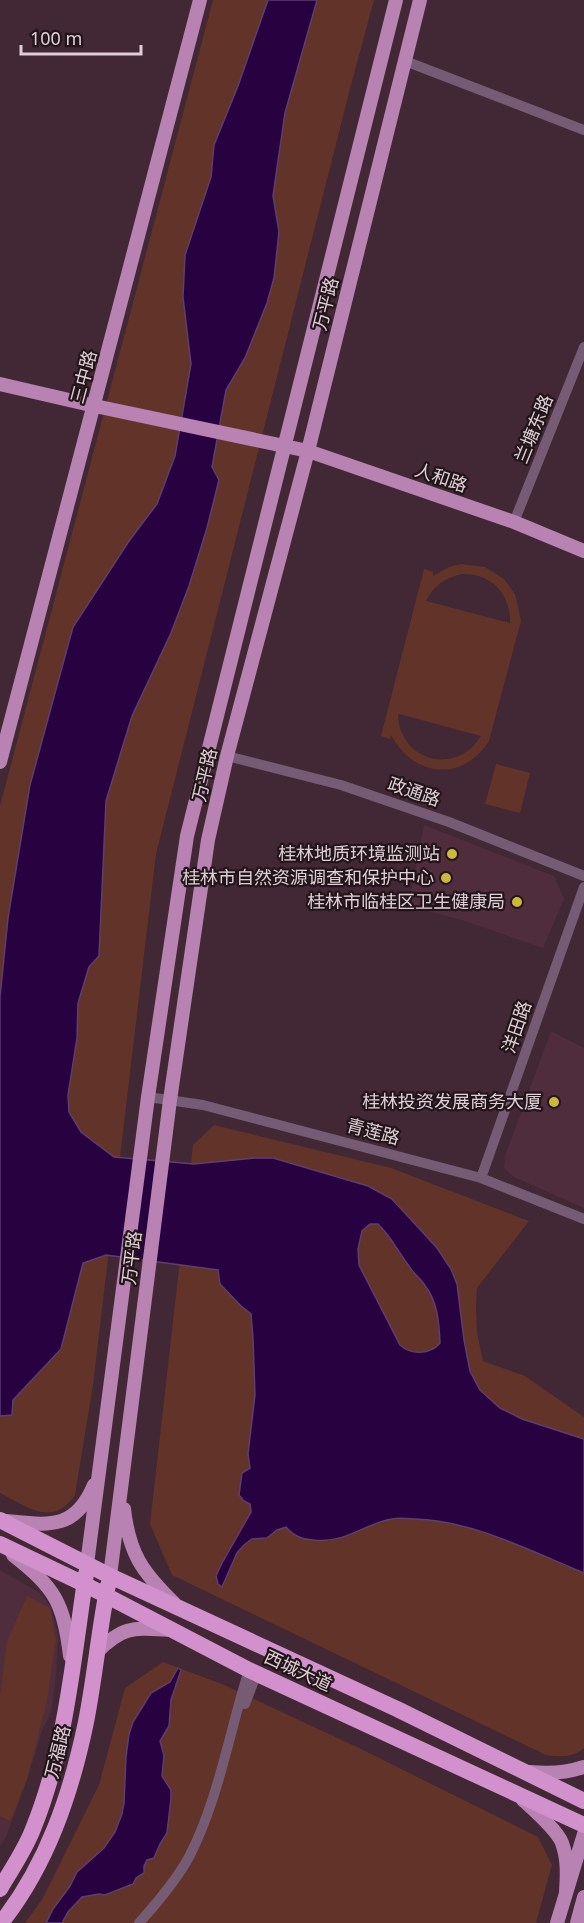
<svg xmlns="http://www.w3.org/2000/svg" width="584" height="1923" viewBox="0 0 584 1923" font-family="'Noto Sans','Noto Sans SC',sans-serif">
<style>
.built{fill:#4f2d3d}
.green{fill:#623328;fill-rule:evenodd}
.water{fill:#280140;stroke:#5f3e6d;stroke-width:1.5;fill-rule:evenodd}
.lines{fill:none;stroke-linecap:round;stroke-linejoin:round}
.minor{stroke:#755b73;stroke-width:10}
.major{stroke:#b882b3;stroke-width:14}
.highway{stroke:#d291cd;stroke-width:16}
.poi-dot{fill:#cdb938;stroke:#21151a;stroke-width:2}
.labels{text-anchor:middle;stroke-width:4.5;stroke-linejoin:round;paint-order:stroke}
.street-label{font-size:18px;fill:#e0ced5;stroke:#21151a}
.poi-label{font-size:18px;fill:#e0ced5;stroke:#21151a;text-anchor:end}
</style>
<rect width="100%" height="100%" fill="#422734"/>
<!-- built -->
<path class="built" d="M 424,825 L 554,876 L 564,899 L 543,948 L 465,921 L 408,906 Z
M 551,1031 L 584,1048 L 584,1208 L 514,1177 L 504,1168 L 505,1156 Z
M 0,1570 L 40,1593 L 51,1607 L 58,1636 L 56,1677 L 51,1712 L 42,1731 L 26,1783 L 6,1837 L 0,1846 Z"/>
<!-- green -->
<path class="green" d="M 213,0 L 374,0 L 351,85 L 156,854 L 93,1385 L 75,1495 C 52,1528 28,1507 0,1493 L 0,806 Z
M 461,564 L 485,567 L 504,579 L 515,594 L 519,611 L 521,621 L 489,741 C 463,782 414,778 391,735 L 390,739 L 381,736 L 424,569 L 433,572 L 433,576 L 449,567 ZM 462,574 C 491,573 511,594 510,623 L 426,601 C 433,586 446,577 462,574 ZM 398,715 L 399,714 L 481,736 C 457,776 400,762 398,715 Z
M 496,764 L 530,773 L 520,813 L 485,804 Z
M 214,1125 L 391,1168 L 529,1221 L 477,1288 L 476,1308 L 477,1332 L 483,1361 L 525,1376 L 584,1417 L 584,1748 C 573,1758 559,1757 546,1755 L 172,1575 L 150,1524 L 193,1145 Z
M 27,1596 L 50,1608 L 56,1639 L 47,1701 L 27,1779 L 10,1821 L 0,1816 L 0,1697 L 7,1641 Z
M 163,1662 L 222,1684 L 361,1749 L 538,1837 L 552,1865 L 536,1923 L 25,1923 L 43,1898 L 99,1785 L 125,1688 Z"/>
<!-- water -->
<path class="water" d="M 268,0 L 317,0 L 285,113 L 273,196 L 279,232 L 274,278 L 267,303 L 245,358 L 226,390 L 212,467 L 219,480 L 207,528 L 189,586 L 171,633 L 132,716 L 106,801 L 99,956 L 89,967 L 78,1003 L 77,1038 L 68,1095 L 69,1112 L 81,1132 L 114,1157 L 194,1164 L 255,1158 L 273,1158 L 368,1186 L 392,1199 L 437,1248 L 451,1269 L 457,1284 L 464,1340 L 470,1371 L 480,1390 L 500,1408 L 522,1419 L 584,1439 L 584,1573 C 530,1551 474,1521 415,1519 C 407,1519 399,1517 392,1519 C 363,1524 345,1544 313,1540 C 301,1539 294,1536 286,1527 L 277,1530 L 267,1538 L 252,1539 L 244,1545 L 237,1553 L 222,1587 L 218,1584 L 216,1576 L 222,1563 L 251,1512 L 250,1504 L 244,1501 L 239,1495 L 242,1473 L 250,1468 L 248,1454 L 255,1395 L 253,1338 L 251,1314 L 241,1306 L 220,1284 L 218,1270 L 106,1255 L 83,1263 L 61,1349 L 13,1400 L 12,1415 L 0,1416 L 0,997 L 8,918 L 30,785 L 73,627 L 129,541 L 157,504 L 175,456 L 191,364 L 183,297 L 185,255 L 211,177 L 214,145 L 238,86 ZM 370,1224 L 378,1224 C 391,1236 398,1252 409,1266 C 413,1273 420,1278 424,1284 C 438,1302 439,1322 440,1343 C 430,1355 411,1355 400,1345 L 359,1265 L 358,1249 L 362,1231 Z
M 178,1668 L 181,1670 L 171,1700 L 169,1726 L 160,1741 L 164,1755 L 162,1776 L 171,1790 L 171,1798 L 167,1833 L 160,1844 L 154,1858 L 147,1860 L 144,1866 L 144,1873 L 136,1878 L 133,1884 L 105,1895 L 99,1894 L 82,1897 L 68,1912 L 62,1923 L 46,1923 L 53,1909 L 70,1886 L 77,1872 L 104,1848 L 115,1832 L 122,1814 L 124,1803 L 126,1757 L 129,1734 L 133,1722 L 151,1693 L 170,1682 Z"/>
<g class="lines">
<!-- minor -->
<path class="minor" d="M 405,61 L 584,130
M 514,522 L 584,347
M 227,756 L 341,785 L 449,822 L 584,876
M 148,1097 L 203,1105 L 481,1178 L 584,1219
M 481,1178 L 584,887
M 245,1704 L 257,1673
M 139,1923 C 157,1903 176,1881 189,1857 C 219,1799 229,1732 249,1670"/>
<!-- major -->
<path class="major" d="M 0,384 L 95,406 L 308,451 L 514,522 L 584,551
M 0,762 L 200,0
M 124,1509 C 129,1553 142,1572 174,1603
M 6,1521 C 48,1525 75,1531 94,1485
M 13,1555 C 55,1588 64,1603 70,1656
M 87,1564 L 148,1097 L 187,836 L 396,0
M 110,1576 L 170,1100 L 208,840 L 227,756 L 308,451 L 420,0
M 97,1652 C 124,1625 134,1628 171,1630
M 530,1772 C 549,1774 566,1773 584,1767
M 523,1800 C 534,1810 557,1830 562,1843 C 568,1859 567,1876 566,1892
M 557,1923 L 584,1834
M 577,1923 L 584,1897"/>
<!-- highway -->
<path class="highway" d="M 0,1520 L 110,1576 L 397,1709 L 584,1801
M 0,1544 L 84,1584 L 249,1670 L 584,1825
M 0,1889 C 11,1870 25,1850 33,1829 C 66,1748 73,1660 86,1574
M 1,1923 C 47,1865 71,1794 86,1722 C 95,1676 99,1630 108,1585"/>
</g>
<!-- markers -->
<g class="poi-dot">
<circle cx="452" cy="854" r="6"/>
<circle cx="446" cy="878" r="6"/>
<circle cx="517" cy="902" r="6"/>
<circle cx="554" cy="1102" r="6"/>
</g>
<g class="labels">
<!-- street labels -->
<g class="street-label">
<text transform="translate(326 304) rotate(-76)" y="6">万平路</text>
<text transform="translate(84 377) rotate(-75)" y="6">三中路</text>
<text transform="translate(534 429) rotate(-68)" y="6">兰塘东路</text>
<text transform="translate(441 478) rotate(19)" y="6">人和路</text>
<text transform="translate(205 775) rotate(-77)" y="6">万平路</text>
<text transform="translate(414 792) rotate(19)" y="6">政通路</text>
<text transform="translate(517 1027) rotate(-71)" y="6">洋田路</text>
<text transform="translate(373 1132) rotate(15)" y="6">青莲路</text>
<text transform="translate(132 1258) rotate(-83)" y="6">万平路</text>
<text transform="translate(298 1671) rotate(25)" y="6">西城大道</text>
<text transform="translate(58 1752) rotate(-76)" y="6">万福路</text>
</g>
<!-- poi labels -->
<g class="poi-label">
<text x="440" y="860">桂林地质环境监测站</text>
<text x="434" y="884">桂林市自然资源调查和保护中心</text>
<text x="505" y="908">桂林市临桂区卫生健康局</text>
<text x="542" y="1108">桂林投资发展商务大厦</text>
</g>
</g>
<!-- scale -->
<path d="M21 45v9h120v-9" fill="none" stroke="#e0ced5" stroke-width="3"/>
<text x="30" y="45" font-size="18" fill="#e0ced5" stroke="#21151a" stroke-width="4.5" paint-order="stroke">100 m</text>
</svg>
